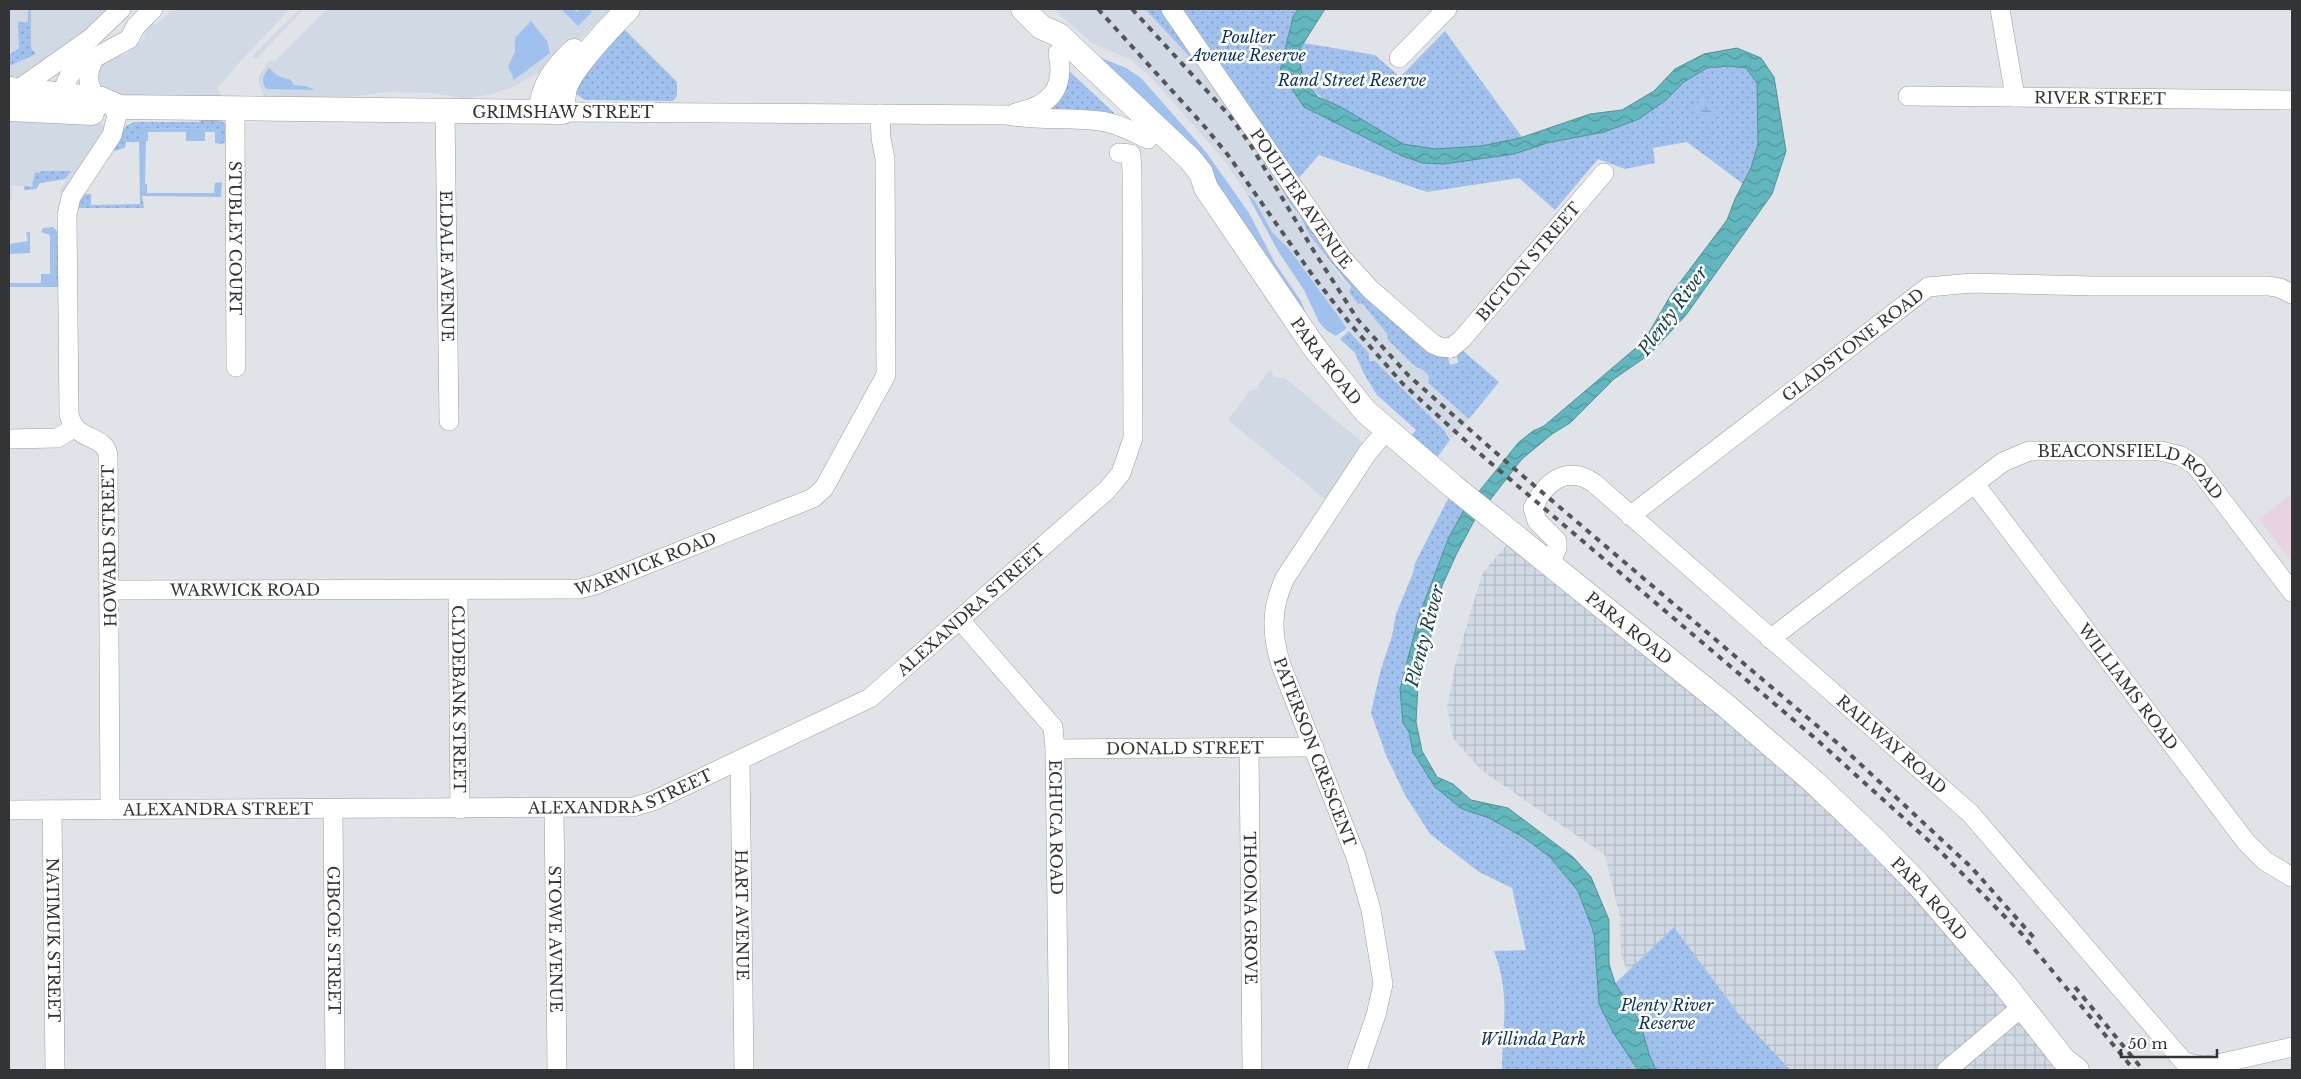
<svg xmlns="http://www.w3.org/2000/svg" width="2301" height="1079" viewBox="0 0 2301 1079" font-family="'Libre Baskerville',serif">
<style>
.built{fill:#d1d9e4}
.industrial{fill:url(#industrial-grid)}
.education{fill:#e8d3e1}
.grass{fill:url(#grass-dots)}
.wetland{fill:url(#wetland-marsh)}
.garden{fill:#a0c1ed}
.water{fill:url(#water-waves);stroke:#549095}
.lines{fill:none;stroke-linecap:round;stroke-linejoin:round}
.minor-casing{stroke:#989ca0;stroke-width:20}
.major-casing{stroke:#989ca0;stroke-width:25}
.minor{stroke:#fff;stroke-width:19}
.major{stroke:#fff;stroke-width:24}
.rail{stroke:#545558;stroke-width:4;stroke-dasharray:6 6;stroke-linecap:butt}
.labels{text-anchor:middle;stroke-width:5;stroke-linejoin:round;paint-order:stroke}
.park-label{font-size:16px;font-style:italic;fill:#0c325f;stroke:#fff}
.street-label{font-size:16px;fill:#333436;stroke:#fff}
.water-label{font-size:18px;font-style:italic;fill:#194245;stroke:#fff}
</style>
<defs>
<pattern id="industrial-grid" width="8" height="8" patternUnits="userSpaceOnUse" patternTransform="scale(1.25)"><rect width="8" height="8" fill="#d1d9e4"/><path d="M0 4h8M4 0v8" fill="none" stroke="#b4bbc4"/></pattern>
<pattern id="grass-dots" width="8" height="8" patternUnits="userSpaceOnUse" patternTransform="scale(1.25)"><rect width="8" height="8" fill="#a0c1ed"/><path d="M2 2h.1M6 6h.1" fill="none" stroke="#839ec1" stroke-width="1.8" stroke-linecap="round"/></pattern>
<pattern id="wetland-marsh" width="20" height="14" patternUnits="userSpaceOnUse" patternTransform="scale(1.25)"><rect width="20" height="14" fill="#a0c1ed"/><path d="M1 5h8M5 5V1M11 12h8M15 12V8" fill="none" stroke="#839ec1"/></pattern>
<pattern id="water-waves" width="16" height="10" patternUnits="userSpaceOnUse" patternTransform="scale(1.25)"><rect width="16" height="10" fill="#62b7be"/><path d="M0 5q4-4 8 0t8 0" fill="none" stroke="#51969b"/></pattern>
</defs>
<rect width="100%" height="100%" fill="#e0e4e9"/>
<!-- built -->
<path class="built" d="M 9,9 L 108,9 L 80,35 L 78,41 L 9,83 Z
M 173,9 L 290,9 L 236,66 L 217,89 L 221,93 L 218,97 L 133,97 L 99,91 L 95,65 L 109,56 L 115,59 L 121,55 L 126,55 L 144,38 L 146,23 L 152,18 L 154,25 L 156,25 Z
M 300,9 L 304,9 L 257,58 L 253,58 L 253,55 Z
M 327,9 L 611,9 L 575,44 L 543,70 L 515,86 L 492,94 L 467,99 L 433,93 L 387,92 L 340,98 L 265,98 L 259,84 L 259,76 L 265,67 L 270,60 L 274,62 Z
M 1053,9 L 1145,9 L 1171,36 L 1200,68 L 1226,103 L 1270,168 L 1291,205 L 1300,215 L 1310,236 L 1340,276 L 1379,323 L 1381,328 L 1416,367 L 1423,370 L 1429,376 L 1428,384 L 1469,419 L 1450,440 L 1444,430 L 1375,361 L 1369,361 L 1369,353 L 1313,285 L 1289,249 L 1272,232 L 1255,201 L 1247,194 L 1224,160 L 1150,76 L 1131,60 L 1092,43 Z
M 9,115 L 99,121 L 104,125 L 106,130 L 65,191 L 59,192 L 67,179 L 40,183 L 36,189 L 25,191 L 23,186 L 12,186 L 12,200 L 9,201 Z
M 1270,369 L 1274,377 L 1285,378 L 1363,443 L 1325,499 L 1228,420 L 1250,390 L 1255,390 Z"/>
<!-- industrial -->
<path class="industrial" d="M 1509,542 L 1641,649 L 1820,801 L 1937,920 L 2059,1070 L 1790,1070 L 1741,1017 L 1674,927 L 1628,973 L 1621,954 L 1620,917 L 1605,855 L 1481,770 L 1453,738 L 1447,707 L 1456,662 L 1482,574 Z"/>
<!-- education -->
<path class="education" d="M 2292,494 L 2292,562 L 2259,519 Z"/>
<!-- grass -->
<path class="grass" d="M 28,9 L 31,9 L 31,48 L 36,54 L 9,66 L 9,55 L 19,48 L 18,21 L 24,23 L 28,21 Z
M 1145,9 L 1163,9 L 1320,237 L 1448,357 L 1450,365 L 1458,363 L 1457,354 L 1460,348 L 1499,382 L 1469,419 L 1428,383 L 1429,376 L 1423,370 L 1416,367 L 1388,340 L 1387,334 L 1362,303 L 1358,304 L 1349,292 L 1351,287 L 1310,236 L 1300,215 L 1291,205 L 1259,150 L 1200,68 Z
M 1178,9 L 1298,9 L 1293,17 L 1304,107 L 1402,156 L 1444,164 L 1514,154 L 1547,143 L 1604,132 L 1639,119 L 1666,100 L 1684,82 L 1707,68 L 1728,66 L 1746,68 L 1757,83 L 1758,144 L 1751,168 L 1743,184 L 1687,142 L 1653,148 L 1655,163 L 1625,169 L 1598,159 L 1555,210 L 1519,178 L 1427,192 L 1319,155 L 1296,181 Z
M 624,29 L 677,82 L 677,96 L 673,101 L 585,100 L 576,94 L 574,85 Z
M 1445,31 L 1522,137 C 1486,148 1443,153 1405,145 C 1393,142 1380,130 1369,124 C 1341,107 1308,100 1300,65 C 1299,57 1299,50 1304,43 L 1375,55 L 1400,77 Z
M 1066,68 L 1114,113 L 1115,116 L 1040,112 Z
M 205,117 L 216,119 L 225,123 L 229,141 L 221,144 L 221,134 L 215,129 L 142,128 L 142,196 L 144,208 L 75,208 L 82,194 L 91,194 L 91,205 L 140,204 L 139,142 L 126,142 L 125,148 L 114,151 L 113,147 L 126,126 L 134,122 L 199,122 Z
M 40,171 L 71,171 L 65,179 L 40,183 L 36,189 L 24,190 L 24,186 L 32,187 L 35,172 L 40,173 Z
M 53,227 L 60,234 L 61,287 L 54,287 Z
M 1349,331 L 1369,353 L 1369,361 L 1375,361 L 1444,430 L 1450,440 L 1436,459 L 1409,438 L 1416,430 L 1377,395 L 1364,374 L 1355,353 L 1340,339 Z
M 1448,499 L 1464,510 L 1449,537 L 1419,616 L 1400,689 L 1403,723 L 1409,732 L 1413,752 L 1462,809 L 1489,818 L 1523,837 L 1550,857 L 1578,891 L 1594,933 L 1599,999 L 1674,927 L 1741,1017 L 1790,1070 L 1502,1070 C 1502,1024 1511,997 1494,951 L 1526,950 L 1512,888 L 1479,872 L 1430,834 L 1405,795 L 1386,755 L 1371,713 L 1380,672 L 1392,636 L 1396,614 L 1413,573 L 1415,563 Z"/>
<!-- wetland -->
<path class="wetland" d="M 1698,100 C 1708,101 1713,104 1717,113 L 1714,119 C 1704,122 1695,117 1694,106 Z"/>
<!-- garden -->
<path class="garden" d="M 561,9 L 573,9 L 577,12 L 580,9 L 589,9 L 592,12 L 578,26 Z
M 531,21 L 547,41 L 550,53 L 514,80 L 508,66 L 515,52 L 515,38 Z
M 1094,55 L 1126,68 L 1141,78 L 1206,152 L 1249,213 L 1275,263 L 1301,301 L 1307,316 L 1324,339 L 1318,334 Z
M 269,68 L 278,76 L 291,80 L 294,85 L 306,86 L 315,90 L 267,89 C 260,82 263,75 269,68 Z
M 142,128 L 215,129 L 221,134 L 221,144 L 215,143 L 215,132 L 205,132 L 205,141 L 186,141 L 186,132 L 148,132 L 148,141 L 146,141 L 145,184 L 147,184 L 147,193 L 214,193 L 215,183 L 222,182 L 221,197 L 142,196 Z
M 1247,194 L 1255,201 L 1272,232 L 1289,249 L 1347,328 L 1336,336 L 1326,330 L 1319,322 L 1304,290 L 1278,251 Z
M 53,227 L 54,287 L 9,287 L 9,283 L 41,283 L 41,274 L 50,274 L 50,235 L 41,232 L 43,228 Z
M 26,232 L 30,232 L 30,253 L 9,254 L 9,244 L 28,241 Z"/>
<!-- water -->
<path class="water" d="M 1298,9 L 1325,9 L 1301,47 L 1299,57 L 1303,79 L 1318,97 L 1341,107 L 1403,144 L 1435,149 L 1481,146 L 1520,138 L 1590,114 L 1622,110 L 1654,91 L 1675,69 L 1704,54 L 1737,48 L 1761,58 L 1774,77 L 1786,151 L 1772,194 L 1686,315 L 1650,354 L 1614,379 L 1570,423 L 1552,434 L 1522,459 L 1475,519 L 1456,555 L 1442,586 L 1435,621 L 1418,685 L 1416,722 L 1422,751 L 1437,777 L 1453,784 L 1471,800 L 1508,808 L 1573,857 L 1591,877 L 1609,920 L 1609,964 L 1615,983 L 1640,1022 L 1649,1054 L 1656,1070 L 1638,1070 L 1613,1032 L 1599,1004 L 1594,933 L 1578,891 L 1550,857 L 1523,837 L 1489,818 L 1462,809 L 1435,787 L 1413,752 L 1409,732 L 1403,723 L 1400,689 L 1419,616 L 1449,537 L 1464,510 L 1519,442 L 1533,431 L 1544,426 L 1644,341 L 1672,293 L 1727,220 L 1735,199 L 1751,168 L 1758,144 L 1757,83 L 1746,68 L 1728,66 L 1707,68 L 1684,82 L 1666,100 L 1639,119 L 1604,132 L 1547,143 L 1514,154 L 1444,164 L 1423,163 L 1402,156 L 1304,107 L 1280,71 L 1293,17 Z"/>
<g class="lines">
<defs>
<g id="minor">
<path id="s1" d="M 1171,9 L 1342,258 L 1370,289 L 1433,344 L 1440,347 L 1451,348"/>
<path d="M 2000,9 L 2015,97"/>
<path d="M 95,57 C 86,72 87,84 96,99"/>
<path d="M 1399,58 L 1447,9"/>
<path d="M 19,89 L 91,38 L 121,9"/>
<path d="M 61,94 L 69,76 L 76,68 L 129,39 L 136,26 L 153,9"/>
<path id="s2" d="M 1908,96 L 2292,100"/>
<path id="s3" d="M 235,109 L 236,367"/>
<path id="s4" d="M 445,111 L 449,421"/>
<path d="M 563,112 L 1006,115 C 1038,121 1069,117 1100,121 C 1117,123 1133,132 1148,139"/>
<path d="M 1015,113 C 1049,106 1066,90 1058,53"/>
<path id="s5" d="M 1451,348 L 1462,339 L 1604,173"/>
<path d="M 9,439 L 57,438 L 74,428"/>
<path id="s6" d="M 1975,484 L 2246,842 L 2265,861 L 2292,877"/>
<path id="s7" d="M 1630,516 L 1928,287 L 1972,283 L 2094,286 L 2269,286 L 2280,288 L 2292,294"/>
<path id="s8" d="M 1550,564 L 1557,548 L 1557,541 L 1537,521 L 1533,508 C 1545,482 1567,464 1594,483 L 1970,813 L 2184,1062 L 2202,1066 L 2213,1065 L 2292,1047"/>
<path id="s9" d="M 109,590 L 579,589 L 595,585 L 813,498 L 824,488 L 886,375 L 885,159 L 881,138 L 880,114"/>
<path id="s10" d="M 458,590 L 460,809"/>
<path id="s11" d="M 960,620 L 1053,727 L 1055,749 L 1059,1070"/>
<path id="s12" d="M 1770,639 L 2003,462 L 2029,451 L 2161,451 L 2181,456 L 2196,466 L 2292,592"/>
<path id="s13" d="M 1249,747 L 1252,1070"/>
<path id="s14" d="M 1055,749 L 1314,747"/>
<path id="s15" d="M 740,760 L 744,1070"/>
<path id="s16" d="M 554,808 L 557,1070"/>
<path id="s17" d="M 333,809 L 335,1070"/>
<path id="s18" d="M 9,810 L 633,807 L 653,801 L 870,698 L 1107,490 L 1121,473 L 1133,438 L 1132,173 L 1131,154 L 1119,153"/>
<path id="s19" d="M 52,810 L 55,1070"/>
<path d="M 110,810 L 108,455 C 105,434 74,442 69,414 L 67,215 L 71,197 L 112,135 L 119,107"/>
<path d="M 1357,1070 L 1376,1015 L 1383,984 L 1371,910 L 1356,857 L 1281,665 C 1271,633 1271,608 1285,578 L 1368,452 L 1386,431"/>
<path d="M 1947,1070 L 2023,1006"/>
</g>
<g id="major">
<path id="s20" d="M 1023,9 L 1041,27 L 1059,35 L 1190,159 L 1201,173 L 1206,188 L 1314,347 L 1365,411 L 1454,487 L 1725,705 L 1814,782 L 1874,839 L 1918,884 L 2005,985 L 2064,1060 L 2077,1070"/>
<path d="M 9,89 L 101,99 L 119,107 L 563,112 C 563,104 563,96 565,88 C 571,68 612,25 628,9"/>
<path d="M 9,109 L 92,113"/>
<path d="M 541,111 C 542,86 556,68 574,51"/>
</g>
</defs>
<!-- minor casing -->
<use href="#minor" class="minor-casing"/>
<!-- major casing -->
<use href="#major" class="major-casing"/>
<!-- minor -->
<use href="#minor" class="minor"/>
<!-- major -->
<use href="#major" class="major"/>
<!-- rail -->
<path class="rail" d="M 1098,9 L 1205,127 L 1228,155 L 1313,276 L 1352,326 L 1403,384 L 1479,453 L 1816,739 L 1940,851 L 2021,933 L 2134,1070
M 1132,9 L 1229,115 L 1250,144 L 1315,253 L 1358,320 L 1409,376 L 1503,459 L 1842,747 L 1972,868 L 2035,939
M 2075,987 L 2143,1070"/>
</g>
<g class="labels">
<!-- park labels -->
<g class="park-label">
<text x="1248" y="43">Poulter<tspan x="1248" dy="18">Avenue Reserve</tspan></text>
<text x="1352" y="86">Rand Street Reserve</text>
<text x="1667" y="1011">Plenty River<tspan x="1667" dy="18">Reserve</tspan></text>
<text x="1533" y="1045">Willinda Park</text>
</g>
<!-- street labels -->
<g class="street-label">
<text dy="6" stroke="none"><textPath href="#s2" startOffset="192">RIVER STREET</textPath></text>
<text x="563" y="118">GRIMSHAW STREET</text>
<text dy="6" stroke="none"><textPath href="#s1" startOffset="230">POULTER AVENUE</textPath></text>
<text dy="6" stroke="none"><textPath href="#s3" startOffset="129">STUBLEY COURT</textPath></text>
<text dy="6" stroke="none"><textPath href="#s5" startOffset="116">BICTON STREET</textPath></text>
<text dy="6" stroke="none"><textPath href="#s4" startOffset="155">ELDALE AVENUE</textPath></text>
<text dy="6" stroke="none"><textPath href="#s7" startOffset="281">GLADSTONE ROAD</textPath></text>
<text dy="6" stroke="none"><textPath href="#s20" startOffset="470">PARA ROAD</textPath></text>
<text dy="6" stroke="none"><textPath href="#s12" startOffset="430">BEACONSFIELD ROAD</textPath></text>
<text transform="translate(109 546) rotate(-91)" y="6">HOWARD STREET</text>
<text dy="6" stroke="none"><textPath href="#s9" startOffset="541">WARWICK ROAD</textPath></text>
<text dy="6" stroke="none"><textPath href="#s9" startOffset="136">WARWICK ROAD</textPath></text>
<text dy="6" stroke="none"><textPath href="#s18" startOffset="1019">ALEXANDRA STREET</textPath></text>
<text dy="6" stroke="none"><textPath href="#s20" startOffset="875">PARA ROAD</textPath></text>
<text dy="6" stroke="none"><textPath href="#s6" startOffset="254">WILLIAMS ROAD</textPath></text>
<text dy="6" stroke="none"><textPath href="#s10" startOffset="109">CLYDEBANK STREET</textPath></text>
<text dy="6" stroke="none"><textPath href="#s8" startOffset="540">RAILWAY ROAD</textPath></text>
<text dy="6" stroke="none"><textPath href="#s14" startOffset="130">DONALD STREET</textPath></text>
<text transform="translate(1315 752) rotate(69)" y="6">PATERSON CRESCENT</text>
<text dy="6" stroke="none"><textPath href="#s18" startOffset="614">ALEXANDRA STREET</textPath></text>
<text dy="6" stroke="none"><textPath href="#s18" startOffset="209">ALEXANDRA STREET</textPath></text>
<text dy="6" stroke="none"><textPath href="#s11" startOffset="242">ECHUCA ROAD</textPath></text>
<text dy="6" stroke="none"><textPath href="#s20" startOffset="1280">PARA ROAD</textPath></text>
<text dy="6" stroke="none"><textPath href="#s13" startOffset="161">THOONA GROVE</textPath></text>
<text dy="6" stroke="none"><textPath href="#s15" startOffset="155">HART AVENUE</textPath></text>
<text dy="6" stroke="none"><textPath href="#s16" startOffset="131">STOWE AVENUE</textPath></text>
<text dy="6" stroke="none"><textPath href="#s19" startOffset="130">NATIMUK STREET</textPath></text>
<text dy="6" stroke="none"><textPath href="#s17" startOffset="131">GIBCOE STREET</textPath></text>
</g>
<!-- water labels -->
<g class="water-label">
<text transform="translate(1673 311) rotate(-54)" y="6">Plenty River</text>
<text transform="translate(1425 636) rotate(-75)" y="6">Plenty River</text>
</g>
</g>
<!-- border -->
<rect width="2301" height="1079" fill="none" stroke="#333436" stroke-width="20"/>
<!-- scale -->
<path d="M2121 1049v8h96v-8" fill="none" stroke="#333436" stroke-width="2.5"/>
<text x="2128" y="1049" font-size="15" fill="#333436" stroke="#ffffff" stroke-width="4" paint-order="stroke">50 m</text>
</svg>
